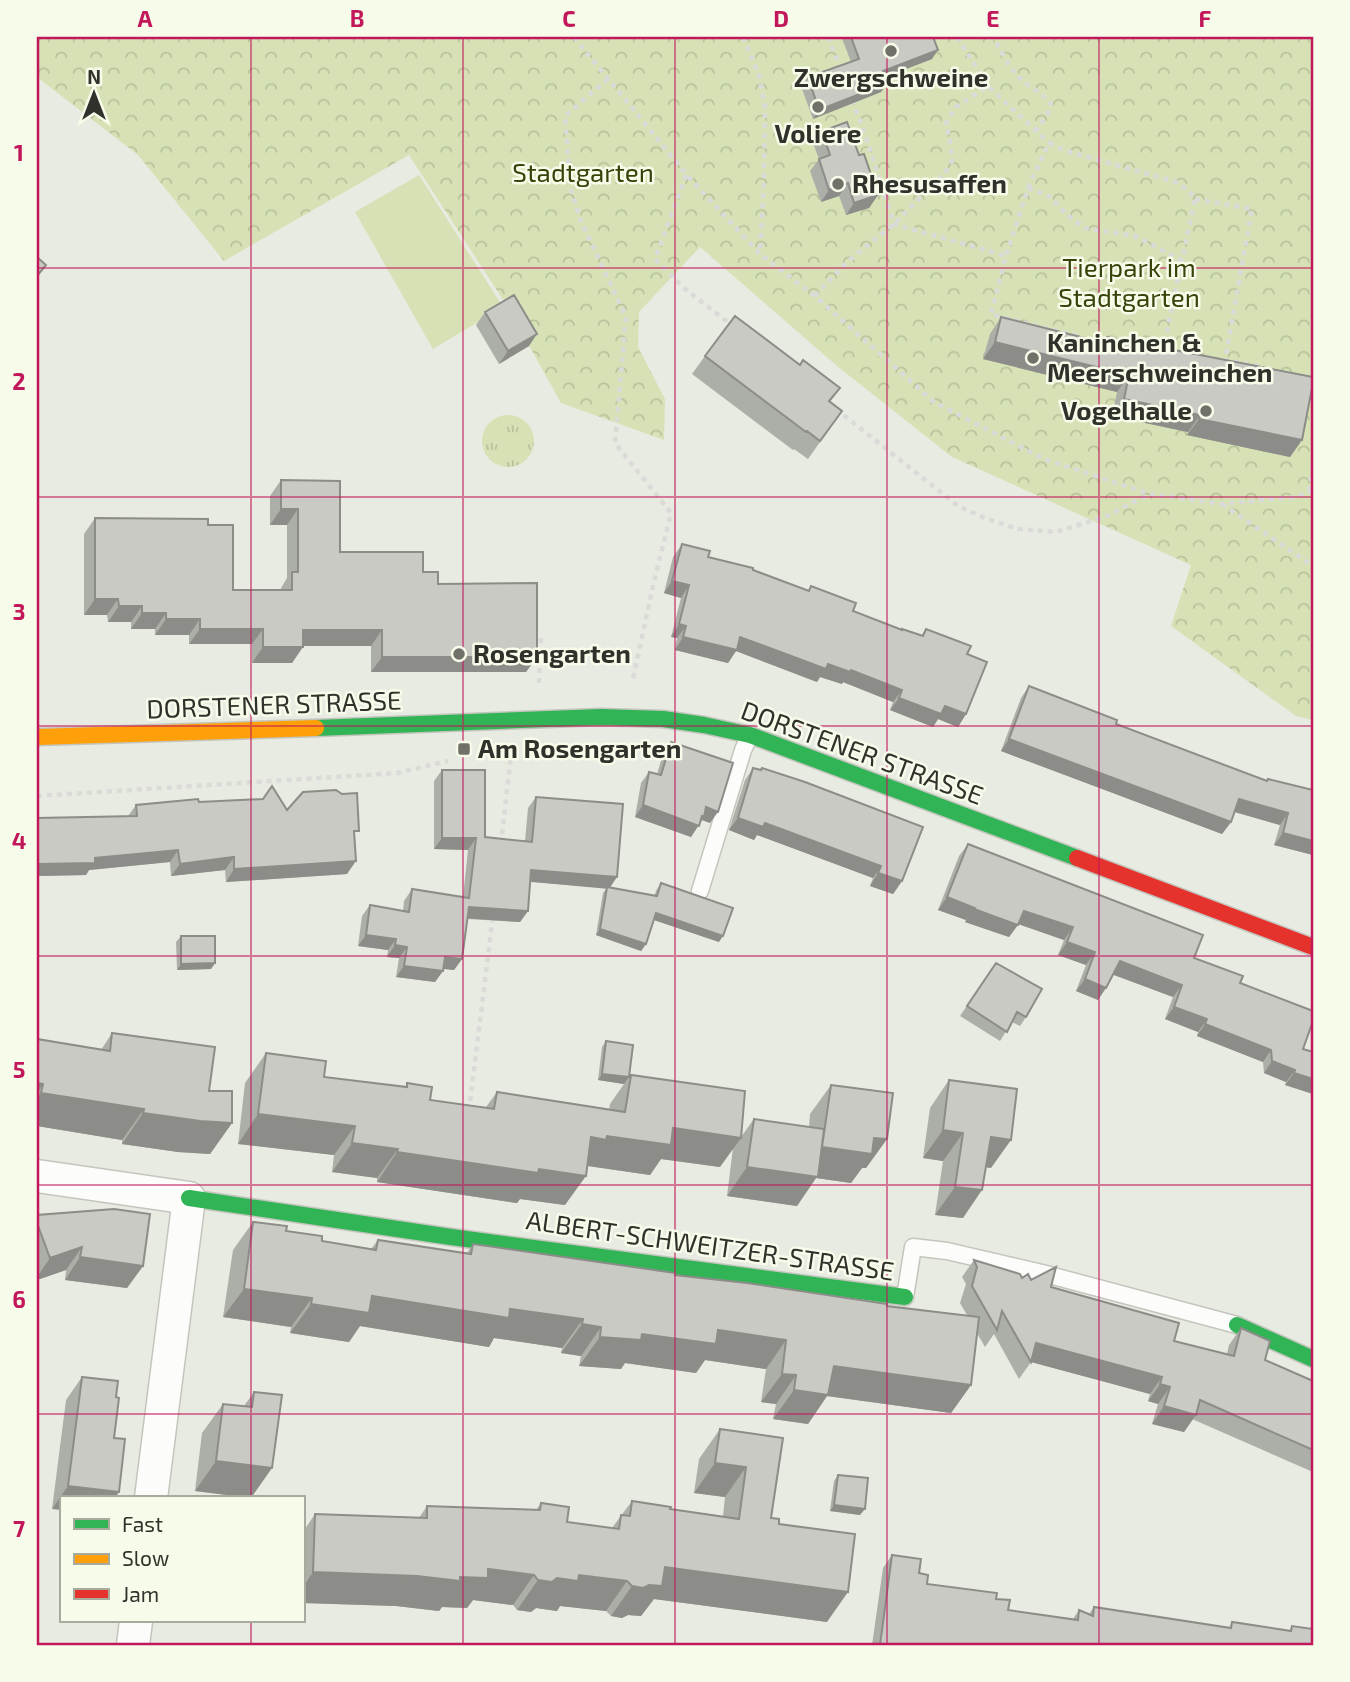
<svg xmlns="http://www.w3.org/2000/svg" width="1350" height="1682" viewBox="0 0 1350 1682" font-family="'Exo 2',sans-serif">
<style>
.grass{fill:url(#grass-tufts)}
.forest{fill:url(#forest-crowns)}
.pitch{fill:#d6e2b5}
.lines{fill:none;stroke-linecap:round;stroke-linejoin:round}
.lane-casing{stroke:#c4c6be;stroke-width:19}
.street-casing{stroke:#c4c6be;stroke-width:35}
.fast-casing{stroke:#c4c6be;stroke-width:19}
.slow-casing{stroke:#c4c6be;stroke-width:19}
.jam-casing{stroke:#c4c6be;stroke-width:19}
.path{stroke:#dadad8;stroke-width:4.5;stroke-dasharray:5 5;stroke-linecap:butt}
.lane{stroke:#fcfcfa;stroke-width:16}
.street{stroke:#fcfcfa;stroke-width:32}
.fast{stroke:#30b455;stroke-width:16}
.slow{stroke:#ff9f0a;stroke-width:16}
.jam{stroke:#e5322d;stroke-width:16}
.wall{fill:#acaea8}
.shaded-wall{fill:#8c8d88}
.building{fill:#c8cac3;stroke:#8c8d88;stroke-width:2}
.grid{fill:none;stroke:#c2185b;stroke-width:2;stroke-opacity:0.55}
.poi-dot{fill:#70726a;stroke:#f7fcea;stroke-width:2.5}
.labels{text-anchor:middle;stroke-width:5;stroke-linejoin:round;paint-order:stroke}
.poi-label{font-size:26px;font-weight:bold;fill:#2f312a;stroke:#f7fcea;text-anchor:start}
.park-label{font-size:26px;fill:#38430a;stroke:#f7fcea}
.street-label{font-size:26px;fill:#2f312a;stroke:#f7fcea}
.neatline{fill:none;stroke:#c2185b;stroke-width:2.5}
.grid-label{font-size:23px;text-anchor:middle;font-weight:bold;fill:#c2185b}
</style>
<defs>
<pattern id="grass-tufts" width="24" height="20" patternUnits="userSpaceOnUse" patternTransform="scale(1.75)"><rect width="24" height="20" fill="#d6e2b5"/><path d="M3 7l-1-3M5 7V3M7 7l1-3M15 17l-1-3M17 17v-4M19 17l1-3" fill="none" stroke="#b8c29c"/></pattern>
<pattern id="forest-crowns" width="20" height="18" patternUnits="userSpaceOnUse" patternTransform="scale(1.75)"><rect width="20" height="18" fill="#d6e2b5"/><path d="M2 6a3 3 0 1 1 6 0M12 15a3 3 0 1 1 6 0" fill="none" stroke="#b8c29c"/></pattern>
</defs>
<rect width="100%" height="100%" fill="#e8ebe1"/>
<!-- grass -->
<path class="grass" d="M482 441a26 26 0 1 1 52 0a26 26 0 1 1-52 0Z"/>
<!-- forest -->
<path class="forest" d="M 37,37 L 1313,37 L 1313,720 L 1296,716 L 1171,626 L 1191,565 L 952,457 L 837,366 L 700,247 L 639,312 L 638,347 L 665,399 L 664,440 L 561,403 L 507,306 L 409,155 L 224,261 L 138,155 L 37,77 Z"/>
<!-- pitch -->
<path class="pitch" d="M 419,175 L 503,307 L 433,349 L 355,212 Z"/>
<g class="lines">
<defs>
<path id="lane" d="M 700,891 L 743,750 L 750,735
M 905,1297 L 913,1247 L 947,1251 L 1042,1273 L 1237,1325"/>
<path id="street" d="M 37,1176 L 189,1198 L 151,1498
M 133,1645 L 136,1621"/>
<path id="fast" d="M 316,728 L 601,717 L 663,719 L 704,725 L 750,735 L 1077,858
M 189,1198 L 451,1237 L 905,1297
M 1237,1325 L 1313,1359"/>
<path id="slow" d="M 37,737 L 316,728"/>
<path id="jam" d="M 1077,858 L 1313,947"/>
</defs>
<!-- lane casing -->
<use href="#lane" class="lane-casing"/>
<!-- street casing -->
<use href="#street" class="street-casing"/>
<!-- fast casing -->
<use href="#fast" class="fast-casing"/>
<!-- slow casing -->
<use href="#slow" class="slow-casing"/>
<!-- jam casing -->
<use href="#jam" class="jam-casing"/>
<!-- path -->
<path class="path" d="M 574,37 L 686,174 L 760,254 L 815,296 L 934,402 L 1044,459 L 1150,494 L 1222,504 L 1296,497 L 1313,490
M 743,37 L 759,75 L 765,106 L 764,180 L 760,254
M 828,37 L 841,69
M 957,37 L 988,86 L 1049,143
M 989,37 L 994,39 C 1001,50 1007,64 1016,74 C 1026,86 1042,92 1051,104 L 1048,113 L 1036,131
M 608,79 L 565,116 L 570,187 L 581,221 L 626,317 L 615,443 L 671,513 L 653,586 L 632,683
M 852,100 L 863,128 L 894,224 L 1006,256
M 686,175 L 655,259 L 684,288 L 734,327
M 1028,188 L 1051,197 L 1067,215 L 1085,228 L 1135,236 L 1181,260
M 1195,199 L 1252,209 L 1225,360 L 1260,366 L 1259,370
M 815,296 L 846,263 L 894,224 L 945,173 L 952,161 L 951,146 L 946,123 L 956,107 L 988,86
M 1077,336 L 991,314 L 1006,256 L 1028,188 L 1049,143 L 1063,150 L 1176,182 L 1189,191 L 1195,199 L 1162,354
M 836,409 L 958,506 L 985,518 L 1018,529 L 1056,532 L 1107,516 L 1149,494
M 1309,491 L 1313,461
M 1222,504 L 1313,566
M 539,683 L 541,638
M 37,796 L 397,773 L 448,761
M 501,844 L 511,755
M 469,1111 L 493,915"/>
<!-- lane -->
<use href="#lane" class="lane"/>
<!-- street -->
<use href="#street" class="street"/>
<!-- fast -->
<use href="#fast" class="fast"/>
<!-- slow -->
<use href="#slow" class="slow"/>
<!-- jam -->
<use href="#jam" class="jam"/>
</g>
<!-- wall -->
<path class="wall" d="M 843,37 L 933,37 L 932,59 L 886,77 L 881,92 L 813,119 L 801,86 L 808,77 L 851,62 L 842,38 Z
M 822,131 L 859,155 L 878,195 L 869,208 L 846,215 L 839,196 L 821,202 L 810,171 L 819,159 L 813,143 Z
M 485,312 L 529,346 L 499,364 L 476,325 Z
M 1001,317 L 1103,342 L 1107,337 L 1302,440 L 1290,457 L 1187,435 L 1188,432 L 1112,416 L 1117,392 L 983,359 L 990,334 Z
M 705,356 L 800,365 L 840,388 L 830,402 L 842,411 L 808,459 L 794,449 L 793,450 L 692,374 Z
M 281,480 L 340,552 L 423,572 L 537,657 L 526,672 L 371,672 L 371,646 L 303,646 L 292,663 L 252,663 L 252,644 L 189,644 L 189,635 L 155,635 L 155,629 L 131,629 L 131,622 L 108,622 L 107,615 L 84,615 L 84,534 L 95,518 L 208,525 L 233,590 L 281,590 L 281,588 L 287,578 L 287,525 L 270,525 L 270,496 Z
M 682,544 L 708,557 L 753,570 L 808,591 L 811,586 L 853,611 L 901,630 L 921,636 L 926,629 L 967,654 L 966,714 L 958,727 L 938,719 L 933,727 L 890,710 L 893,702 L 843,682 L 842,684 L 820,677 L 817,682 L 736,651 L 728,663 L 675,650 L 677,638 L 671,637 L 681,598 L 664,593 L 673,557 Z
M 1029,686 L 1116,724 L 1266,781 L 1313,790 L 1313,855 L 1274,845 L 1280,825 L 1235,812 L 1231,822 L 1222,834 L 1001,751 L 1021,698 Z
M 671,742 L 710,823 L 702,820 L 691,837 L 635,817 L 641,783 L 649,772 L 657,774 L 663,754 Z
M 753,768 L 902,881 L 893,894 L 870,886 L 873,878 L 757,835 L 754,840 L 729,830 L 745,780 Z
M 442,770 L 485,837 L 525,841 L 528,808 L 536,797 L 610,887 L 654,896 L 657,889 L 661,883 L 719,942 L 654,920 L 646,944 L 641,951 L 596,935 L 603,893 L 607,888 L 530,882 L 528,911 L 520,922 L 467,919 L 462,959 L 454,970 L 444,969 L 435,982 L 396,977 L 399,958 L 387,957 L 388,950 L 358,946 L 362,916 L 370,905 L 403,911 L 404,901 L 412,889 L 463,897 L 468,850 L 434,849 L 434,781 Z
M 199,802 L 287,810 L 354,838 L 347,874 L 226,882 L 225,870 L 171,876 L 170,862 L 89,870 L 86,875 L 37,876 L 128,816 L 136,805 Z
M 968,844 L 1194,958 L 1240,983 L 1303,1049 L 1313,1052 L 1313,1094 L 1285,1085 L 1286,1082 L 1264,1073 L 1263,1062 L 1197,1036 L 1198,1032 L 1165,1019 L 1173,997 L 1113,974 L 1098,1000 L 1076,991 L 1086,965 L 1058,955 L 1064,940 L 1018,924 L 1009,937 L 965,922 L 966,920 L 938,910 L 959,856 Z
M 181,936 L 215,963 L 211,969 L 177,970 L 176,942 Z
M 996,963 L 1026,1017 L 1020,1026 L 1012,1022 L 1000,1041 L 960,1016 Z
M 112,1033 L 209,1091 L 232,1123 L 210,1154 L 178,1152 L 122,1144 L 122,1140 L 37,1126 L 37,1039 L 101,1050 Z
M 606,1041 L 629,1076 L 720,1167 L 661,1159 L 650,1175 L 588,1166 L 565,1205 L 520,1199 L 517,1203 L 377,1182 L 377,1178 L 332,1172 L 334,1155 L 238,1144 L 245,1083 L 266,1053 L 324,1077 L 405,1087 L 407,1083 L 430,1100 L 486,1107 L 497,1092 L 609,1110 L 610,1104 L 624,1084 L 598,1080 L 602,1047 Z
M 949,1080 L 991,1168 L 986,1167 L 963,1218 L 935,1215 L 943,1161 L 923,1158 L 930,1108 Z
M 831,1085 L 887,1139 L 866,1168 L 862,1168 L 851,1183 L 816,1178 L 797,1206 L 727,1196 L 733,1148 L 754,1119 L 809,1127 L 810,1114 Z
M 37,1215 L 143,1266 L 127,1288 L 65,1280 L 66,1270 L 37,1280 Z
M 253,1222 L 322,1241 L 371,1249 L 378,1240 L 467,1253 L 473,1244 L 675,1275 L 887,1306 L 967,1315 L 960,1303 L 966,1284 L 962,1277 L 974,1260 L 1051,1287 L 1174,1341 L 1227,1354 L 1229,1345 L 1241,1328 L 1265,1360 L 1313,1381 L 1313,1472 L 1192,1419 L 1184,1432 L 1152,1424 L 1158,1404 L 1148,1401 L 1150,1394 L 1031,1362 L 1019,1379 L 994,1334 L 985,1347 L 977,1333 L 971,1385 L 951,1413 L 827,1396 L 808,1424 L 773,1419 L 776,1404 L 761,1402 L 766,1369 L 705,1360 L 696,1373 L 625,1363 L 621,1369 L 579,1366 L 581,1356 L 561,1353 L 562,1348 L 494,1338 L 489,1347 L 360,1326 L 349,1342 L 290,1333 L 291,1327 L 223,1317 L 233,1250 Z
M 82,1377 L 116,1397 L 114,1438 L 52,1509 L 66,1400 Z
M 254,1392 L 251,1498 L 195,1491 L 202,1433 L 223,1404 L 244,1406 Z
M 720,1429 L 783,1438 L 771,1518 L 779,1524 L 827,1622 L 654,1599 L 641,1616 L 628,1615 L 622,1618 L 611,1616 L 606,1611 L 560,1606 L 557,1611 L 536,1608 L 531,1612 L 517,1610 L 513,1605 L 473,1600 L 467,1608 L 442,1607 L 439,1611 L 396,1606 L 303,1603 L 303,1532 L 315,1514 L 419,1518 L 427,1506 L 536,1510 L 541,1503 L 567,1522 L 612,1528 L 632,1501 L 670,1509 L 723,1516 L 725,1497 L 694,1493 L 699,1459 Z
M 838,1475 L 860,1515 L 830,1511 L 834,1481 Z
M 892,1555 L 919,1573 L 927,1584 L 996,1599 L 1008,1610 L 1073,1619 L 1079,1610 L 1089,1614 L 1094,1607 L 1229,1628 L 1232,1622 L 1289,1631 L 1292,1626 L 1313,1645 L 872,1645 L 883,1568 Z"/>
<!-- shaded-wall -->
<path class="shaded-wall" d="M 938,50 L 932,59 L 877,80 L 883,71 Z
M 888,83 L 881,92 L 813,119 L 819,110 Z
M 848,183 L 839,196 L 821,202 L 829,190 Z
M 878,195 L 869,208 L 846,215 L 854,203 Z
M 537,334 L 529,346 L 499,364 L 508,351 Z
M 995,342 L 1129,375 L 1117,392 L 983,359 Z
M 1124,399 L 1200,415 L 1188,432 L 1112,416 Z
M 1199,419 L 1302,440 L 1290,457 L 1187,435 Z
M 281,509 L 298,509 L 287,525 L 270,525 Z
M 672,581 L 689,585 L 681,598 L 664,593 Z
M 95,599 L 118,599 L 107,615 L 84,615 Z
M 119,606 L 142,606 L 131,622 L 108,622 Z
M 142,613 L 166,613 L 155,629 L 131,629 Z
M 166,619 L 200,619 L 189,635 L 155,635 Z
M 679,624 L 686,626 L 677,638 L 671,637 Z
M 200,629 L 263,629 L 252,644 L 189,644 Z
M 303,630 L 382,630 L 371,646 L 292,646 Z
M 683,637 L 740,637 L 828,664 L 851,670 L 902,690 L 893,702 L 843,682 L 842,684 L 820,677 L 817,682 L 736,651 L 728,663 L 675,650 Z
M 263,647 L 303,647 L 292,663 L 252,663 Z
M 382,657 L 537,657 L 526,672 L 371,672 Z
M 899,698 L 945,706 L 966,714 L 958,727 L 938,719 L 933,727 L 890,710 Z
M 1009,739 L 1231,822 L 1222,834 L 1001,751 Z
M 1239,799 L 1288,813 L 1280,825 L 1231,811 Z
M 643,805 L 706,807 L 718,812 L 710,823 L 702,820 L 691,837 L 635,817 Z
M 738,818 L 765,823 L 881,866 L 873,878 L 757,835 L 754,840 L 729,830 Z
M 1283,833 L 1313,841 L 1313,855 L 1274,845 Z
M 442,838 L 476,838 L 468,850 L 434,849 Z
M 178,850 L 170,862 L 89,870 L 86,875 L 37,876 L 37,864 Z
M 234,857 L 225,870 L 171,876 L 180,864 Z
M 356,861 L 347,874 L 226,882 L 234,869 Z
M 531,870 L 617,877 L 609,889 L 523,881 Z
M 878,873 L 902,881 L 893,894 L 870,886 Z
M 947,897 L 975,908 L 966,920 L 938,910 Z
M 469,907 L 528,911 L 520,922 L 461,918 Z
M 974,909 L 1018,925 L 1009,937 L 965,922 Z
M 1024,911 L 1073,927 L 1064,940 L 1015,923 Z
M 656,913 L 723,936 L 719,942 L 651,919 Z
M 600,929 L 646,944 L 641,951 L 596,935 Z
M 366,935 L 396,939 L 388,950 L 358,946 Z
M 1067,942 L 1095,952 L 1086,965 L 1058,955 Z
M 395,945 L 407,947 L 399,958 L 387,957 Z
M 445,957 L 462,959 L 454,970 L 437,968 Z
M 1120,961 L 1182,985 L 1173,997 L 1111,974 Z
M 215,963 L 211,969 L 177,970 L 181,964 Z
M 404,966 L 443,971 L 435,982 L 396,977 Z
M 1085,979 L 1106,988 L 1098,1000 L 1076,991 Z
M 1174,1007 L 1207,1019 L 1198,1032 L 1165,1019 Z
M 1205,1024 L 1271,1050 L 1263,1062 L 1197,1036 Z
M 1272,1061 L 1295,1070 L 1286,1082 L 1264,1073 Z
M 1294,1073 L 1313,1079 L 1313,1094 L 1285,1085 Z
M 602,1074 L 629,1077 L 624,1084 L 598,1080 Z
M 37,1083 L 43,1084 L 37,1093 Z
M 41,1093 L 144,1109 L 122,1140 L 37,1126 L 37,1099 Z
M 143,1113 L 232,1123 L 210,1154 L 178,1152 L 122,1144 Z
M 258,1114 L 355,1126 L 334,1155 L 238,1144 Z
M 673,1128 L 741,1138 L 720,1167 L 661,1159 L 650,1175 L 588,1166 L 586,1169 L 591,1137 Z
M 943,1130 L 963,1133 L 943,1161 L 923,1158 Z
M 991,1137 L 1011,1140 L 991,1168 L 971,1165 Z
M 874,1138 L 887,1139 L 866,1168 L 862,1168 L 851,1183 L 816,1178 L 797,1206 L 727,1196 L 747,1167 L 822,1147 Z
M 352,1143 L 398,1149 L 377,1178 L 332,1172 Z
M 397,1152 L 539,1169 L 586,1176 L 565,1205 L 520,1199 L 517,1203 L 377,1182 Z
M 955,1187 L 982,1190 L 963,1218 L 935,1215 Z
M 82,1247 L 66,1270 L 37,1280 L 37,1277 L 50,1258 Z
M 80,1257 L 143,1266 L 127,1288 L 65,1280 Z
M 244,1289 L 312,1298 L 291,1327 L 223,1317 Z
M 372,1296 L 510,1309 L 583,1319 L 562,1348 L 494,1338 L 489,1347 L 360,1326 L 349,1342 L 290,1333 L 311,1304 Z
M 582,1324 L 601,1327 L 581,1356 L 561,1353 Z
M 718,1330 L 786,1340 L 766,1369 L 705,1360 L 696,1373 L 625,1363 L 621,1369 L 579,1366 L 600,1337 Z
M 1036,1343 L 1162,1377 L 1150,1394 L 1031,1362 Z
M 834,1366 L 971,1385 L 951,1413 L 827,1396 L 808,1424 L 773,1419 L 794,1390 Z
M 782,1374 L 796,1375 L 776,1404 L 761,1402 Z
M 1160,1384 L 1170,1387 L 1158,1404 L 1148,1401 Z
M 1164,1406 L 1196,1415 L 1184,1432 L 1152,1424 Z
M 216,1461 L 272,1468 L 251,1498 L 195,1491 Z
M 715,1463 L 746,1467 L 725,1497 L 694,1493 Z
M 68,1486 L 119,1492 L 115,1498 L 61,1498 L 61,1510 L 52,1509 Z
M 834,1505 L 865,1509 L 860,1515 L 830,1511 Z
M 665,1567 L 848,1592 L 827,1622 L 654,1599 L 641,1616 L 628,1615 L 622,1618 L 611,1616 L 632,1586 Z
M 488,1569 L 534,1575 L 513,1605 L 473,1600 L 467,1608 L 442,1607 L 439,1611 L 396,1606 L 303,1603 L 303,1587 L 313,1572 L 460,1577 Z
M 579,1575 L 627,1581 L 606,1611 L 560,1606 L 557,1611 L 536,1608 L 531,1612 L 517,1610 L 538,1580 Z"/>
<!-- building -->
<path class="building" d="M 851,37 L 933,37 L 938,50 L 883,71 L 888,83 L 819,110 L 808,77 L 859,59 Z
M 847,122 L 859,155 L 864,154 L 878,195 L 854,203 L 848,183 L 829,190 L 819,159 L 830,155 L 822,131 Z
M 37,257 L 46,265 L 37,276 Z
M 514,295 L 537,334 L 508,351 L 485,312 Z
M 735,316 L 800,365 L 803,360 L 840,388 L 829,401 L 842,411 L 820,441 L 807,431 L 806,432 L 705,356 Z
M 1001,317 L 1105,343 L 1107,337 L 1313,377 L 1313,383 L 1302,440 L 1199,419 L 1200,415 L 1124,399 L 1129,375 L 995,342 Z
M 281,480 L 340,481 L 340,552 L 423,552 L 423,572 L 438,572 L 438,584 L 537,583 L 537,657 L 382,657 L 382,630 L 303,630 L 303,647 L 263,647 L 263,629 L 200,629 L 200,619 L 166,619 L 166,613 L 142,613 L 142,606 L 119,606 L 118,599 L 95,599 L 95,518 L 208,519 L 208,525 L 233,525 L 233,590 L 292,590 L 292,572 L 298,572 L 298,509 L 281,509 Z
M 682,544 L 710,551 L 708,557 L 753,568 L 753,570 L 809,591 L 811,586 L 856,603 L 853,611 L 902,630 L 902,629 L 923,636 L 926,629 L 971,646 L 967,654 L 987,662 L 966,714 L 945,706 L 941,714 L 899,698 L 902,690 L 851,670 L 850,672 L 828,664 L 826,669 L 740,637 L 737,650 L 683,637 L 686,626 L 679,624 L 689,585 L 672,581 Z
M 1029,686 L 1117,720 L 1116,724 L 1267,781 L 1268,779 L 1313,790 L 1313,841 L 1283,833 L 1288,813 L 1239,799 L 1231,822 L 1009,739 Z
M 671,742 L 733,763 L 718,812 L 706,807 L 704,817 L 702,816 L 699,826 L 643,805 L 649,772 L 661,775 Z
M 753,768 L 761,770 L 762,768 L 805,782 L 923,827 L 902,881 L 878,873 L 881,866 L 765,823 L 763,827 L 738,818 Z
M 442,770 L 485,770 L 485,837 L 532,842 L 536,797 L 623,804 L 617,877 L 531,870 L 528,911 L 469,907 L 462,959 L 445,957 L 443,971 L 404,966 L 407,947 L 395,945 L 396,939 L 366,935 L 370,905 L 409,912 L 412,889 L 469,898 L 476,838 L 442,838 Z
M 272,786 L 287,810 L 303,792 L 336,790 L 342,794 L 357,793 L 359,831 L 354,831 L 356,861 L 234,869 L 234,857 L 180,864 L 178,850 L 95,858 L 95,863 L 37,864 L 37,818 L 137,816 L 136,805 L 198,799 L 199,802 L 263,799 Z
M 968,844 L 1203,935 L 1194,958 L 1243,976 L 1240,983 L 1313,1011 L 1313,1021 L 1303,1049 L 1313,1052 L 1313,1079 L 1294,1073 L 1295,1070 L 1272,1061 L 1271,1050 L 1205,1024 L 1207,1019 L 1174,1007 L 1182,985 L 1120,961 L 1106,988 L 1085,979 L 1095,952 L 1067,942 L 1073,927 L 1024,911 L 1018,925 L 974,909 L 975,908 L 947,897 Z
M 661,883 L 733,908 L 723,936 L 656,913 L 646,944 L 600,929 L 607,887 L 657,896 Z
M 181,936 L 215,936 L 215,963 L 181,964 Z
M 996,963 L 1042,989 L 1026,1017 L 1017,1012 L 1007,1032 L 967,1006 Z
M 112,1033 L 215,1047 L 209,1091 L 232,1091 L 232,1123 L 200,1121 L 143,1113 L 144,1109 L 41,1093 L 43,1084 L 37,1083 L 37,1039 L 110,1051 Z
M 606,1041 L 633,1045 L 629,1077 L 602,1074 Z
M 266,1053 L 326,1061 L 324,1077 L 407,1087 L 407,1083 L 432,1087 L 430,1100 L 494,1109 L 497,1092 L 625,1112 L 631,1075 L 745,1091 L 741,1138 L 673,1128 L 671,1145 L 607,1136 L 606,1140 L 591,1137 L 586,1176 L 539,1169 L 538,1173 L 397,1152 L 398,1149 L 352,1143 L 355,1126 L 258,1114 Z
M 949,1080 L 1017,1089 L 1011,1140 L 991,1137 L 982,1190 L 955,1187 L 963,1133 L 943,1130 Z
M 831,1085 L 893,1093 L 887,1139 L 874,1138 L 872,1154 L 822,1147 Z
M 754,1119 L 824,1129 L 818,1177 L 747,1167 Z
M 114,1209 L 150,1214 L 143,1266 L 80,1257 L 82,1247 L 50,1258 L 37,1223 L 37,1215 Z
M 253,1222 L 287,1226 L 286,1231 L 322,1236 L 322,1241 L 376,1250 L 378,1240 L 471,1254 L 473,1244 L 675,1273 L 675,1275 L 747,1283 L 887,1304 L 887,1306 L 979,1317 L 971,1385 L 834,1366 L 828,1395 L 794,1390 L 796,1375 L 782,1374 L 786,1340 L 718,1330 L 716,1344 L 642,1334 L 641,1340 L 600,1337 L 601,1327 L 582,1324 L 583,1319 L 510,1309 L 509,1318 L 372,1296 L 369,1313 L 311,1304 L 312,1298 L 244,1289 Z
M 974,1260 L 1020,1274 L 1022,1278 L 1028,1274 L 1031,1280 L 1056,1267 L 1051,1287 L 1179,1323 L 1174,1341 L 1234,1356 L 1241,1328 L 1270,1341 L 1265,1360 L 1313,1381 L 1313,1450 L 1200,1400 L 1196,1415 L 1164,1406 L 1170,1387 L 1160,1384 L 1162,1377 L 1036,1343 L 1031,1362 L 1002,1311 L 997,1330 L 972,1286 L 977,1267 Z
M 82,1377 L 118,1381 L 116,1397 L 119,1398 L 114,1438 L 125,1439 L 119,1492 L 68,1486 Z
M 254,1392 L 282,1395 L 272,1468 L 216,1461 L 223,1404 L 252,1407 Z
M 720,1429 L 783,1438 L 771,1518 L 779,1519 L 779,1524 L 855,1534 L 848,1592 L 665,1567 L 662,1586 L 649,1585 L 643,1588 L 632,1586 L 627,1581 L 579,1575 L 578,1581 L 557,1578 L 552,1582 L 538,1580 L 534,1575 L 488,1569 L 488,1578 L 460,1577 L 460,1581 L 417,1576 L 313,1572 L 315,1514 L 427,1518 L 427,1506 L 540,1510 L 541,1503 L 569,1507 L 567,1522 L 619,1529 L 621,1515 L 630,1516 L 632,1501 L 671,1507 L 670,1509 L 739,1519 L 746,1467 L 715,1463 Z
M 838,1475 L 868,1478 L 865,1509 L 834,1505 Z
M 892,1555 L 921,1559 L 919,1573 L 928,1575 L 927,1584 L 997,1593 L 996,1599 L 1010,1600 L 1008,1610 L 1078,1620 L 1079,1610 L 1093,1616 L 1094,1607 L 1231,1628 L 1232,1622 L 1291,1631 L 1292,1626 L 1313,1629 L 1313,1645 L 880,1645 Z"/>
<!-- grid -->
<path class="grid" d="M 251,37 L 251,1498M 463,37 L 463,1645M 675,37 L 675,1645M 887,37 L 887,1645M 1099,37 L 1099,1645M 37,268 L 1313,268M 37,497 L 1313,497M 37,726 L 1313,726M 37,956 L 1313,956M 37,1185 L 1313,1185M 37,1414 L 1313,1414M 251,1621 L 251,1645"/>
<!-- markers -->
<g class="poi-dot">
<circle cx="891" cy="51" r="7"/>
<circle cx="818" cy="107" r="7"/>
<circle cx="838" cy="184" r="7"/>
<circle cx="1033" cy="358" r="7"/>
<circle cx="1206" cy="411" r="7"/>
<circle cx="459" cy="654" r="7"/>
<rect x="457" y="742" width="14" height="14" rx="3.5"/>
</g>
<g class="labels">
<!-- poi labels -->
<g class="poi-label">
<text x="891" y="87" text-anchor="middle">Zwergschweine</text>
<text x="818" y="143" text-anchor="middle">Voliere</text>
<text x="852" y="193">Rhesusaffen</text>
<text x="1047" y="352">Kaninchen &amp;<tspan x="1047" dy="30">Meerschweinchen</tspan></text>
<text x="1192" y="420" text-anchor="end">Vogelhalle</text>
<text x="473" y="663">Rosengarten</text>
<text x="478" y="758">Am Rosengarten</text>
</g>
<!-- park labels -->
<g class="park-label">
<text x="583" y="182">Stadtgarten</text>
<text x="1129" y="277">Tierpark im<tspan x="1129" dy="30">Stadtgarten</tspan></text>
</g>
<!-- street labels -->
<g class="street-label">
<text transform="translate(274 705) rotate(-2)" y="9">DORSTENER STRASSE</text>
<text transform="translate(862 753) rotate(20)" y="9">DORSTENER STRASSE</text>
<text transform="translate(710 1246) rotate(8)" y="9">ALBERT-SCHWEITZER-STRASSE</text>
</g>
</g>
<!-- border -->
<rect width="1350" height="1682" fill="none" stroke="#f7fcea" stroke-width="77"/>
<!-- legend -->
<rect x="60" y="1496" width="245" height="126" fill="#f7fcea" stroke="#a7ab9d" stroke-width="2"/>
<rect x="74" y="1519" width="35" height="10" fill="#30b455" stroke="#a7ab9d" stroke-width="2"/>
<text x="122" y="1532" font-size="21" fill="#2f312a">Fast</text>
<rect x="74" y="1554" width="35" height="10" fill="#ff9f0a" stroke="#a7ab9d" stroke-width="2"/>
<text x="122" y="1566" font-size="21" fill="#2f312a">Slow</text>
<rect x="74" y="1589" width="35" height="10" fill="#e5322d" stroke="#a7ab9d" stroke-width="2"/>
<text x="122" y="1602" font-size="21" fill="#2f312a">Jam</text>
<!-- north arrow -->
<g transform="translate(94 94)" stroke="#f7fcea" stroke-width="5" paint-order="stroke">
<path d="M0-5L12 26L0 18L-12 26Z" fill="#2f312a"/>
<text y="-10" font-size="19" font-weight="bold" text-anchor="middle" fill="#2f312a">N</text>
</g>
<rect x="38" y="38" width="1274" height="1606" class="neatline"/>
<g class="grid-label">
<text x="145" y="27">A</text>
<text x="357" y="27">B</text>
<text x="569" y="27">C</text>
<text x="781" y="27">D</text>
<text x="993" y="27">E</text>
<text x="1205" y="27">F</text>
<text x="19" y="161">1</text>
<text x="19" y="390">2</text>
<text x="19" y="620">3</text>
<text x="19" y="849">4</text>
<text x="19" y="1078">5</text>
<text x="19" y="1308">6</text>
<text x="19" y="1537">7</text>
</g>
</svg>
